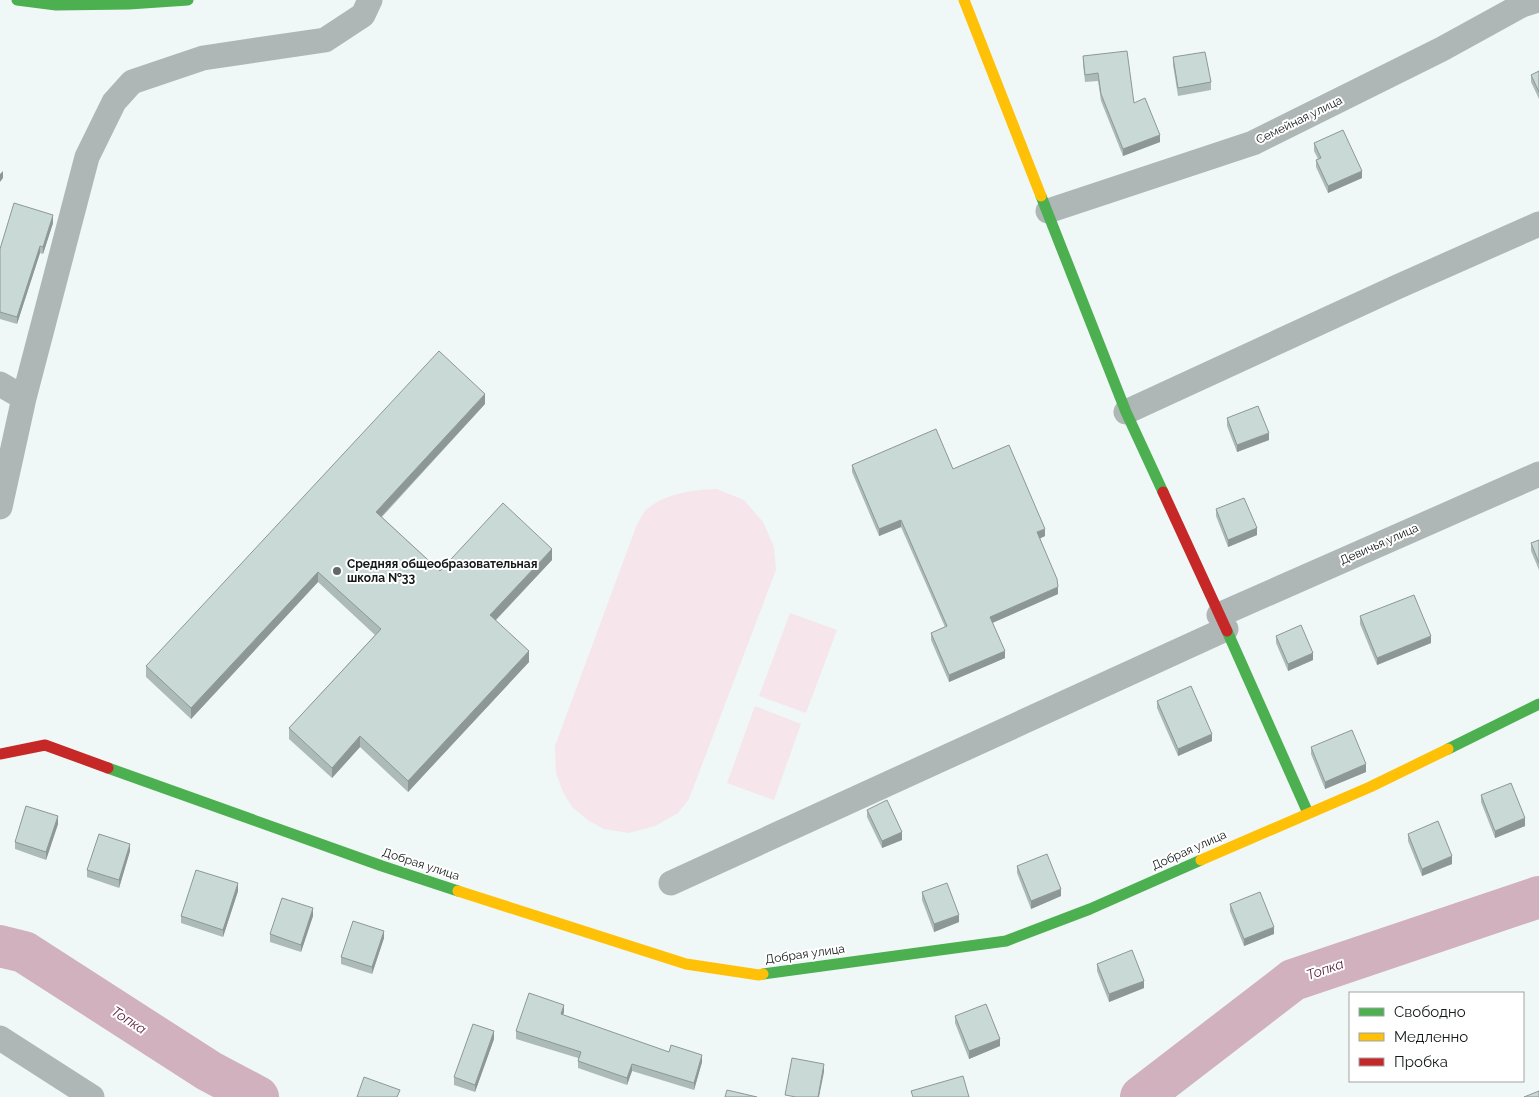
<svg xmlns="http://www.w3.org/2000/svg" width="1539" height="1097" viewBox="0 0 1539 1097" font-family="Raleway,sans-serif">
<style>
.green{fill:#f6e5eb}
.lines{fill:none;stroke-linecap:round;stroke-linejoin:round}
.river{stroke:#d0b1bd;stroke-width:42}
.street{stroke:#aeb7b5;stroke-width:25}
.fast{stroke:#4caf50;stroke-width:11}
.slow{stroke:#ffc107;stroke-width:11}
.jam{stroke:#c62828;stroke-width:11}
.wall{fill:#adbbb8}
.shaded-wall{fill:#8d9896}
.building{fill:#c9d9d6;stroke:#8d9896}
.poi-dot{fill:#616866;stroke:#fff;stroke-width:2}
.labels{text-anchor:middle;stroke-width:4;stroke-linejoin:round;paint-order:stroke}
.street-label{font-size:12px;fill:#141a19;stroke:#fff}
.poi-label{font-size:12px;font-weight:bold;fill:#141a19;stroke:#fff;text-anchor:start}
.water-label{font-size:14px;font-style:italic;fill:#5a1e3a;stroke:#fff}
</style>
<rect width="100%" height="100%" fill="#eff8f6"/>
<!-- green -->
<path class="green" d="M 717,489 L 744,500 L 763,522 L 774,547 L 776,570 L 689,799 L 678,813 L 655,826 L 629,833 L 604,829 L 589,821 L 572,807 L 563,792 L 556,773 L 555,746 L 636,527 C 639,522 642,514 646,510 C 666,493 692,490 717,489 Z
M 790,613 L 837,630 L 806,713 L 759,696 Z
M 755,706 L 801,724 L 774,800 L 727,783 Z"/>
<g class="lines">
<!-- river -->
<path class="river" d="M 0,946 L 24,952 L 209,1071 L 258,1097
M 1141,1097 L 1293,980 L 1539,897"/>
<!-- street -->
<path class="street" d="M 1048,211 L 1253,143 L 1442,49 L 1522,5 L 1538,0
M 0,384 L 24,398
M 1126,412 L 1397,287 L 1539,224
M 0,507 L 24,398 L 87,157 L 114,102 L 132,82 L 203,58 L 325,40 L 363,15 L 370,0
M 1219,615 L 1539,474
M 671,883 L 1226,629
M 0,1038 L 92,1097"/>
<!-- fast -->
<path class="fast" d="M 17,0 L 56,5 L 129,4 L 188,0
M 1041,196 L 1126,412 L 1163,492
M 1227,631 L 1308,813
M 1448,749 L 1539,704
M 108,768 L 382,866 L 458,891
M 763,974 L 1006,941 L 1090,909 L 1201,860"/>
<!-- slow -->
<path class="slow" d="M 964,0 L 1041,196
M 1201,860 L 1370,787 L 1448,749
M 458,891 L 686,964 L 759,975 L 763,974"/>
<!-- jam -->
<path class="jam" d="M 1163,492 L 1227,631
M 0,754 L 45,745 L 108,768"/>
</g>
<!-- wall -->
<path class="wall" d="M 1083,56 L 1134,103 L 1160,142 L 1123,156 L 1101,101 L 1098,81 L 1085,82 L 1083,64 Z
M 1173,57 L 1211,82 L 1211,90 L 1178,96 L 1173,65 Z
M 1539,71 L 1539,99 L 1531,82 L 1531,75 Z
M 1314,143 L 1362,178 L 1328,193 L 1316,167 L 1316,160 L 1318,159 L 1314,151 Z
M 53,223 L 43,254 L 40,253 L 17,324 L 0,319 L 0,249 Z
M 485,404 L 382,517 L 440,571 L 552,560 L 496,620 L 529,662 L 408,792 L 360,747 L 332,778 L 289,739 L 289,728 L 375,635 L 318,582 L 191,719 L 146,677 L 146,666 Z
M 1227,418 L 1269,440 L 1237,452 L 1227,426 Z
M 852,465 L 953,469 L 1045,536 L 1040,538 L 1058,594 L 992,623 L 1005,658 L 949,682 L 931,640 L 931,633 L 945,627 L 901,527 L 879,536 L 852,472 Z
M 1216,509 L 1257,535 L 1228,547 L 1216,516 Z
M 1539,540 L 1539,570 L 1531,551 L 1531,543 Z
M 1360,616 L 1431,643 L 1377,665 L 1360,624 Z
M 1276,636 L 1313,660 L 1288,671 L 1276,643 Z
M 1157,701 L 1212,741 L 1178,756 L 1157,708 Z
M 1311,747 L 1366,772 L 1325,789 L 1311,754 Z
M 1481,795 L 1525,826 L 1495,838 L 1481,802 Z
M 867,810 L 902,840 L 882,848 L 867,817 Z
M 58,824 L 46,860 L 15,849 L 15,842 Z
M 1408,834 L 1452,864 L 1422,876 L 1408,841 Z
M 130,851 L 119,888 L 87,877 L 87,870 Z
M 1017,866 L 1061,896 L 1031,909 L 1017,873 Z
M 238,891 L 223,937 L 181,923 L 181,916 Z
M 922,892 L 959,922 L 934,932 L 922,900 Z
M 1230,904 L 1274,934 L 1244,946 L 1230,911 Z
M 313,916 L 301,952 L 270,942 L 270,934 Z
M 384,938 L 372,974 L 341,964 L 341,957 Z
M 1097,964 L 1144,988 L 1109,1002 L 1097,971 Z
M 564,1012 L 563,1015 L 669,1052 L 702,1062 L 694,1090 L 632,1071 L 627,1085 L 578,1068 L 578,1058 L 516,1039 L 516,1031 Z
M 955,1016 L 1000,1046 L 969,1059 L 955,1023 Z
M 494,1039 L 475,1092 L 454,1085 L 454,1077 Z"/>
<!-- shaded-wall -->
<path class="shaded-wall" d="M 1160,135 L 1160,142 L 1123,156 L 1123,149 Z
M 3,171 L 3,178 L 0,182 L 0,174 Z
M 1362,171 L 1362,178 L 1328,193 L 1328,186 Z
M 53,215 L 53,223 L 43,254 L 43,247 Z
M 40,246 L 40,253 L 17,324 L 17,317 Z
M 485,394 L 485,404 L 376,522 L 376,512 Z
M 1269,433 L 1269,440 L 1237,452 L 1237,445 Z
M 901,520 L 901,527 L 879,536 L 879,529 Z
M 1257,528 L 1257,535 L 1228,547 L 1228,540 Z
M 1045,529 L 1045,536 L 1037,540 L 1037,532 Z
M 552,549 L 552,560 L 490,626 L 490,615 Z
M 318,572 L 318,582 L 191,719 L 191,708 Z
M 1058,587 L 1058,594 L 990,624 L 990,617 Z
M 1431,636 L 1431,643 L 1377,665 L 1377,658 Z
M 529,651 L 529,662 L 408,792 L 408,781 Z
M 1005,651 L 1005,658 L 949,682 L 949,675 Z
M 1313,653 L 1313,660 L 1288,671 L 1288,664 Z
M 1212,734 L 1212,741 L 1178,756 L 1178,749 Z
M 360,736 L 360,747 L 332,778 L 332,768 Z
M 1366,764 L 1366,772 L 1325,789 L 1325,782 Z
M 58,816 L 58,824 L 46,860 L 46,852 Z
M 1525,818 L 1525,826 L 1495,838 L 1495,831 Z
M 902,832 L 902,840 L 882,848 L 882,841 Z
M 130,844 L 130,851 L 119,888 L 119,880 Z
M 1452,856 L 1452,864 L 1422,876 L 1422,869 Z
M 238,883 L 238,891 L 223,937 L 223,930 Z
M 1061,889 L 1061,896 L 1031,909 L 1031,901 Z
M 313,908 L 313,916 L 301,952 L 301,945 Z
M 959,915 L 959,922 L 934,932 L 934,924 Z
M 1274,927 L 1274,934 L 1244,946 L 1244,939 Z
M 384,931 L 384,938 L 372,974 L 372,967 Z
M 1144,981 L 1144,988 L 1109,1002 L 1109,994 Z
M 564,1005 L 564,1012 L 561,1021 L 561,1014 Z
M 494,1031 L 494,1039 L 475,1092 L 475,1085 Z
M 1000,1039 L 1000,1046 L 969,1059 L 969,1051 Z
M 702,1055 L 702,1062 L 694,1090 L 694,1083 Z
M 632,1064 L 632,1071 L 627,1085 L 627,1078 Z
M 824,1064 L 824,1072 L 819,1097 L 818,1097 Z"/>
<!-- building -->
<path class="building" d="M 1127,51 L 1134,103 L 1145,98 L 1160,135 L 1123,149 L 1101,94 L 1098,73 L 1085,75 L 1083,56 Z
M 1205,52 L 1211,82 L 1178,88 L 1173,57 Z
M 1539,71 L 1539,92 L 1531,75 Z
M 1343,130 L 1362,171 L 1328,186 L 1316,160 L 1321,158 L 1314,143 Z
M 14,203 L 53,215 L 43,247 L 40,246 L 17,317 L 0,312 L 0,249 Z
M 439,351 L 485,394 L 376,512 L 440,571 L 503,503 L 552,549 L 490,615 L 529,651 L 408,781 L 360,736 L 332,768 L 289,728 L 381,629 L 318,572 L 191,708 L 146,666 Z
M 1258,406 L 1269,433 L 1237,445 L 1227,418 Z
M 936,429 L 953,469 L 1009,445 L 1045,529 L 1037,532 L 1057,579 L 1058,587 L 990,617 L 1005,651 L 949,675 L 931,633 L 947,626 L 901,520 L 879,529 L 852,465 Z
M 1244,498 L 1257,528 L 1228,540 L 1216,509 Z
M 1539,540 L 1539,563 L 1531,543 Z
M 1414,595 L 1431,636 L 1377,658 L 1360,616 Z
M 1301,625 L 1313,653 L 1288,664 L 1276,636 Z
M 1191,686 L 1212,734 L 1178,749 L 1157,701 Z
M 1352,730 L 1366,764 L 1325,782 L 1311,747 Z
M 1511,783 L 1525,818 L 1495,831 L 1481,795 Z
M 887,800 L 902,832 L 882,841 L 867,810 Z
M 26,806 L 58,816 L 46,852 L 15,842 Z
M 1438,821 L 1452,856 L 1422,869 L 1408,834 Z
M 99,834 L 130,844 L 119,880 L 87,870 Z
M 1047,854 L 1061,889 L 1031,901 L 1017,866 Z
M 196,870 L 238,883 L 223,930 L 181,916 Z
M 947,883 L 959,915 L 934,924 L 922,892 Z
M 1260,892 L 1274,927 L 1244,939 L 1230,904 Z
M 282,898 L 313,908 L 301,945 L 270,934 Z
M 353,921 L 384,931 L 372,967 L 341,957 Z
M 1132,950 L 1144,981 L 1109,994 L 1097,964 Z
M 529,993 L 564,1005 L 561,1014 L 669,1052 L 671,1045 L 702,1055 L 694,1083 L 632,1064 L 627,1078 L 578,1061 L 581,1052 L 516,1031 Z
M 986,1004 L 1000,1039 L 969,1051 L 955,1016 Z
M 473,1024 L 494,1031 L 475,1085 L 454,1077 Z
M 792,1058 L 824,1064 L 818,1097 L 796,1097 L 785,1095 Z
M 963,1076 L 969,1097 L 913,1097 L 911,1091 Z
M 364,1077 L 400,1090 L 397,1097 L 357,1097 Z
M 727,1090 L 757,1097 L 725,1097 Z
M 1539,1091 L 1539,1097 L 1524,1097 Z"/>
<!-- markers -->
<circle class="poi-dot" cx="337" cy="571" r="5"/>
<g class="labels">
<!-- street labels -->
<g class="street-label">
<text transform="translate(1299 120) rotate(-26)" y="4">Семейная улица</text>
<text transform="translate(1379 544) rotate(-24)" y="4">Девичья улица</text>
<text transform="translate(1189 850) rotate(-24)" y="4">Добрая улица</text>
<text transform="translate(421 864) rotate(18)" y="4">Добрая улица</text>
<text transform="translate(805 954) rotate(-8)" y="4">Добрая улица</text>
</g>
<!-- poi labels -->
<g class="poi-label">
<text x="347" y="568">Средняя общеобразовательная<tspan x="347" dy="14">школа №33</tspan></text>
</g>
<!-- water labels -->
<g class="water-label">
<text transform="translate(1325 969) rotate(-19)" y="5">Топка</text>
<text transform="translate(129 1020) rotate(33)" y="5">Топка</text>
</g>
</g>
<!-- legend -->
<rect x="1349" y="992" width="175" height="90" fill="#ffffff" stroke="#a1a3a3"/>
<rect x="1359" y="1008" width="25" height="8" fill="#4caf50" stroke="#a1a3a3"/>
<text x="1394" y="1017" font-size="15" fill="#141a19">Свободно</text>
<rect x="1359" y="1033" width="25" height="8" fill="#ffc107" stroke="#a1a3a3"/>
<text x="1394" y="1042" font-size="15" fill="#141a19">Медленно</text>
<rect x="1359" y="1058" width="25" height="8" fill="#c62828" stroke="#a1a3a3"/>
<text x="1394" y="1067" font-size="15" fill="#141a19">Пробка</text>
</svg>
